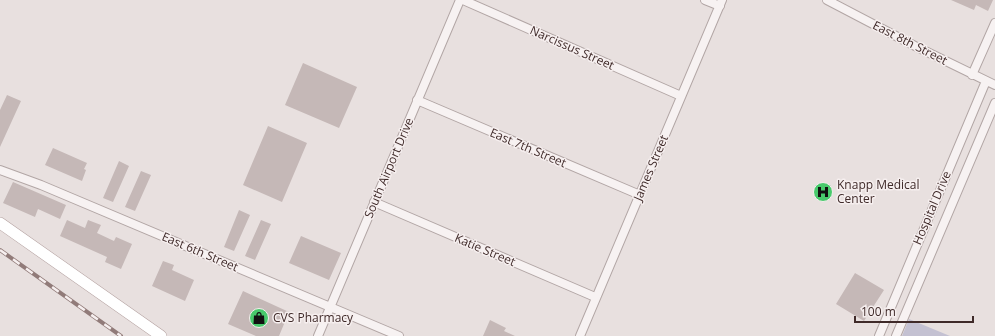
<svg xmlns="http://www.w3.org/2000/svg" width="995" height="336" viewBox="0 0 995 336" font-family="'Open Sans',sans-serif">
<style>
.green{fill:#c4c1d2}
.building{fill:#c5b8b7}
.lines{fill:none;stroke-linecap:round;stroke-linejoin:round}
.minor-casing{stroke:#b2a6a5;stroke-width:10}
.major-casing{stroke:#b3a09f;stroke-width:12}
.minor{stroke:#f7f2f2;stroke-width:8}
.major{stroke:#fff;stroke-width:11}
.rail-casing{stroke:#917b79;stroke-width:4}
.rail{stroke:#f6efef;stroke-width:2.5;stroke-dasharray:8;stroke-linecap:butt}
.labels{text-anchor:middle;stroke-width:3;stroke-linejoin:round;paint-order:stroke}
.street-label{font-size:12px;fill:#3f2a29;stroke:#f6efef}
.poi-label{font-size:12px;fill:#3f2a29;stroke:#f6efef;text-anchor:start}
</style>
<rect width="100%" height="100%" fill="#e8e0df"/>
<!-- green -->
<path class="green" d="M 909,319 L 950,336 L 902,336 Z"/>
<!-- building -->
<path class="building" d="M 951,0 L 993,0 L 988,11 L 976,5 L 974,10 Z
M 303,63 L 357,87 L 339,128 L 285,105 Z
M 7,95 L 21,101 L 0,147 L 0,110 Z
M 268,126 L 307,143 L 282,202 L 243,185 Z
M 53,148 L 87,163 L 84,169 L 86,170 L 82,181 L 45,165 Z
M 119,161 L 129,166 L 113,202 L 103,198 Z
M 141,171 L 151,175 L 135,211 L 125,207 Z
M 13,182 L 66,205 L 60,219 L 38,209 L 35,217 L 3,203 Z
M 239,210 L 250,215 L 234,251 L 224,247 Z
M 67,220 L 85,228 L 88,220 L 101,225 L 97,233 L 114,241 L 116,237 L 132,244 L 121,269 L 105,262 L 107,257 L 60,236 Z
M 261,220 L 271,224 L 255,260 L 245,256 Z
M 301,236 L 341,253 L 329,280 L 289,263 Z
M 163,261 L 174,265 L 172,270 L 194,280 L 185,301 L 152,286 Z
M 855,273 L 884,290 L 864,321 L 836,304 Z
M 243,291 L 289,312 L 279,336 L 256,336 L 228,324 Z
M 490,320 L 506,328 L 504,331 L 515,336 L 483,336 Z"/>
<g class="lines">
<defs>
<path id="minor" d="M 463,0 L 681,96
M 705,0 L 720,6
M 827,0 L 915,46 L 995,85
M 972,75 L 995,23
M 417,100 L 640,195
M 0,170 L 41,185 L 399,336
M 374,202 L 595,297
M 318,336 L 460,0
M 580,336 L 722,0
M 879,336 L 986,81
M 896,336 L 995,103"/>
<path id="major" d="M 0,223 L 161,336"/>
</defs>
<!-- minor casing -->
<use href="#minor" class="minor-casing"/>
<!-- major casing -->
<use href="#major" class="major-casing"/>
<!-- minor -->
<use href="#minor" class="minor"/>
<!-- major -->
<use href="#major" class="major"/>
<defs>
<path id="rail" d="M 0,250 L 121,336"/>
</defs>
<!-- rail casing -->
<use href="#rail" class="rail-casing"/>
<!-- rail -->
<use href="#rail" class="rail"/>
</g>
<!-- icons -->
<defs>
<symbol id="hospital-disc" viewBox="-11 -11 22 22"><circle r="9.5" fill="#48ca6c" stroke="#f6efef"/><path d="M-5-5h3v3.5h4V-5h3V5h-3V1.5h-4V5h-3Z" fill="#111"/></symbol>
<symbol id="shop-disc" viewBox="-11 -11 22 22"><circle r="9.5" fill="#48ca6c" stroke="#f6efef"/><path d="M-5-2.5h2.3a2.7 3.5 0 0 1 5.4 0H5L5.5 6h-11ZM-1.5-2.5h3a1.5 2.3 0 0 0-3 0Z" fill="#111"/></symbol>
</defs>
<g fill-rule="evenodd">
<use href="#hospital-disc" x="812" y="181" width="22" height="22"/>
<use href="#shop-disc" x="248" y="307" width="22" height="22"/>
</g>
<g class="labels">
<!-- street labels -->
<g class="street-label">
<text transform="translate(910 43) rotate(27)" y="4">East 8th Street</text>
<text transform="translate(572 48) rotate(24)" y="4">Narcissus Street</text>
<text transform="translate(528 148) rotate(23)" y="4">East 7th Street</text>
<text transform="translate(389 168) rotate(-67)" y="4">South Airport Drive</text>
<text transform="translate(651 168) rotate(-67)" y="4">James Street</text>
<text transform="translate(932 208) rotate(-67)" y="4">Hospital Drive</text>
<text transform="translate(485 250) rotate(23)" y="4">Katie Street</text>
<text transform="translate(200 252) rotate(23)" y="4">East 6th Street</text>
</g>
<!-- poi labels -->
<g class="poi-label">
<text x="837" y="189">Knapp Medical<tspan x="837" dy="14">Center</tspan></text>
<text x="273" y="322">CVS Pharmacy</text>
</g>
</g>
<!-- scale -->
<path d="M855 316v6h118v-6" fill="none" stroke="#3f2a29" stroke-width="2"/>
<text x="861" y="316" font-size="12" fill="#3f2a29" stroke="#f6efef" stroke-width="3" paint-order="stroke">100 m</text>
</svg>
